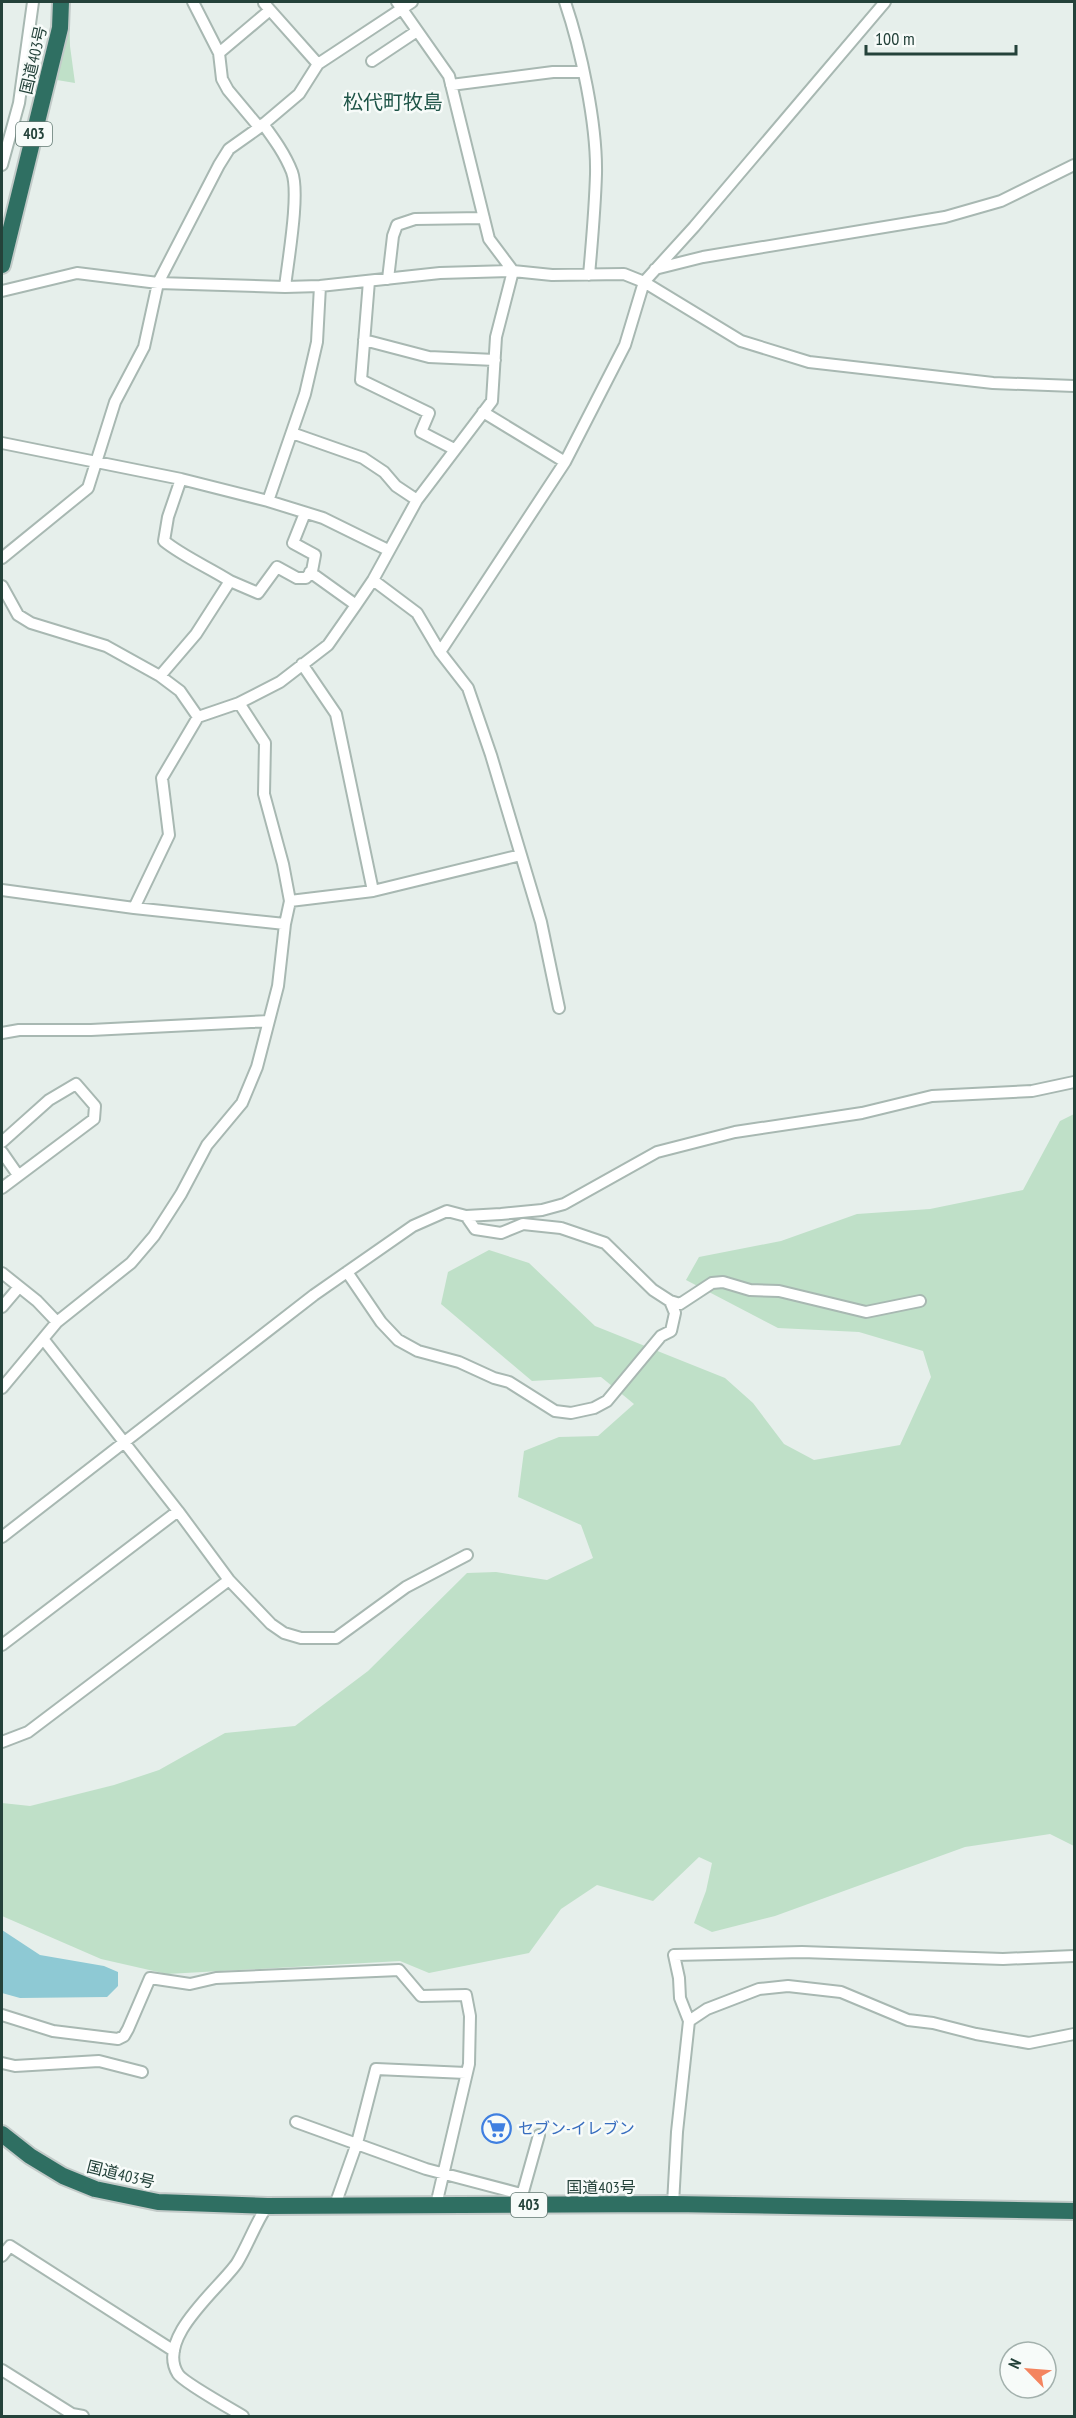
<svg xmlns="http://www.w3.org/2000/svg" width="1076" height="2418" viewBox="0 0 1076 2418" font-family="'PT Sans Narrow','Noto Sans JP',sans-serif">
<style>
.green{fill:#bfe0c8}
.water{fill:#8ec9d4}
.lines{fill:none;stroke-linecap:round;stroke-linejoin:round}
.minor-casing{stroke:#a8b8b2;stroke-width:14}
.highway-casing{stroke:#c2cac8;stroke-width:20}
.minor{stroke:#fff;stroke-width:10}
.highway{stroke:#2f6f62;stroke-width:16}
.labels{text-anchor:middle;stroke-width:5;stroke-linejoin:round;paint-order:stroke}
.shield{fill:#f7fbf9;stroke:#637a73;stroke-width:1.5}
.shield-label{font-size:15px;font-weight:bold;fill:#24423a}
.street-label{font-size:16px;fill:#24423a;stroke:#f7fbf9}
.shop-label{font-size:16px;fill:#366cbe;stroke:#f7fbf9;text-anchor:start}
.quarter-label{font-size:20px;fill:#1f5548;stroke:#f7fbf9}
</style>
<rect width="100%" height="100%" fill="#e6efeb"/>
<!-- green -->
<path class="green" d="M 69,2 L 70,46 L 75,83 L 57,80 L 67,3 Z
M 1074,1114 L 1074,1846 L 1050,1834 L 965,1847 L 775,1916 L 712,1932 L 694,1923 L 706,1891 L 712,1863 L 699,1857 L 653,1901 L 597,1885 L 561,1909 L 529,1953 L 429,1973 L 400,1961 L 167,1974 L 101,1959 L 2,1916 L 2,1803 L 30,1806 L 114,1785 L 159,1770 L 225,1733 L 295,1726 L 368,1671 L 467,1573 L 496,1572 L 547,1580 L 593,1558 L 581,1525 L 518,1497 L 524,1451 L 559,1437 L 598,1436 L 634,1404 L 601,1377 L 532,1381 L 441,1304 L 448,1272 L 489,1250 L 529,1263 L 595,1326 L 725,1378 L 753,1403 L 784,1444 L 814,1460 L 900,1445 L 931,1377 L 923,1351 L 859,1332 L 778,1328 L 686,1280 L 699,1257 L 781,1241 L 857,1214 L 930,1209 L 1023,1190 L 1060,1121 Z"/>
<!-- water -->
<path class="water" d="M 2,1930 L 40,1955 L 104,1966 L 118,1972 L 118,1986 L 107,1997 L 20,1998 L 2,1993 Z"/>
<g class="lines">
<defs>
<path id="minor" d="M 193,2 L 219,53 L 222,79 L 228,90 L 259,127
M 266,2 L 264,3 L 270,10 L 318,64
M 565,2 C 581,49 597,124 596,174 C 595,208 592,242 589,275
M 219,53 L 270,10
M 372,61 L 417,31
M 451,85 L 553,72 L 583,72
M 263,124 C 274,139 285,154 292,172 C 300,194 288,260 285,287
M 2,165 L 19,103 L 33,2
M 655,269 L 703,257 L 945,217 L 1001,201 L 1074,165
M 388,279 L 393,236 L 397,225 L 415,219 L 484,218
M 369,281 L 361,380 L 429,413 L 421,432 L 454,449
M 2,291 L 77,273 L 158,283 L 285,287 L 320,286 L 440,273 L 513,271 L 552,275 L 624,274 L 644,282 L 741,341 L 809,362 L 993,383 L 1074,386
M 364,340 L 429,357 L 495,360
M 483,412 L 565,462
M 292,433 L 363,458 L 384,472 L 396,486 L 417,500
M 2,443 L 181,479 L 268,501 L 323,518 L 388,550
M 268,501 L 305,394 L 317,342 L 320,286
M 2,558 L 88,488 L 115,402 L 144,347 L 158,283 L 219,165 L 229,149 L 260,127 L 299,94 L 318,64 L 412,2
M 310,572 L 356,605
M 373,580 L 417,613 L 440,652 L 468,688 L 491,755 L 541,922 L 559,1008
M 230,581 L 258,593 L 277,567 L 297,578 L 306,578 L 312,571 L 315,555 L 293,543 L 305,513
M 2,586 L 18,615 L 31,623 L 106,646 L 160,676 L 180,691 L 198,717 L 239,703 L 280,682 L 328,645 L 356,605 L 373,580 L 417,500 L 492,401 L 496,337 L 513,271 L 489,239 L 449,76 L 397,2
M 440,652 L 565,462 L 625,345 L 644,282 L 694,227 L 885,2
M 302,664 L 336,714 L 373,891
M 160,676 L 196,634 L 230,581 C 208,567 184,557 164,541 L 168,517 L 181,479
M 2,890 L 134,908 L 285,924
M 290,901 L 373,891 L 521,855
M 134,908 L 169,835 L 162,778 L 198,717
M 2,1033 L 19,1030 L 91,1030 L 269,1021
M 2,1142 L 49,1100 L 76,1084 L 95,1106 L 94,1119 L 2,1188
M 2,1152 L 18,1175
M 466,1216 L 475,1229 L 501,1233 L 523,1224 L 561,1228 L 605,1243 L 653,1290 L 670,1301 L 680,1304 L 712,1283 L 723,1282 L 750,1290 L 779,1291 L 866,1312 L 920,1301
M 347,1272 L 381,1322 L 398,1340 L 418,1351 L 459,1362 L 494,1378 L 509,1382 L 555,1411 L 571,1413 L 594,1408 L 607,1401 L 661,1336 L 671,1331 L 675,1313 L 670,1301
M 2,1273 L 37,1301 L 57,1322
M 2,1307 L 19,1287
M 44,1340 L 178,1511 L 229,1580 L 271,1624 L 284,1633 L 301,1638 L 336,1638 L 406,1587 L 467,1555
M 2,1388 L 57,1322 L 131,1263 L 154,1236 L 181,1194 L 207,1145 L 242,1103 L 257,1067 L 278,986 L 285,924 L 290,901 L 283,864 L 264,794 L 265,743 L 239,703
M 2,1537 L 314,1295 L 413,1226 L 447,1211 L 466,1216 L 501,1214 L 542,1210 L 564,1204 L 657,1152 L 735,1132 L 862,1113 L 932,1096 L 1032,1091 L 1074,1082
M 2,1645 L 178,1511
M 2,1742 L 28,1732 L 229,1580
M 2,2015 L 53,2031 L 118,2039 L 124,2036 L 128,2029 L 150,1978 L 190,1984 L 216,1978 L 399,1970 L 421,1996 L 466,1995 L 470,2016 L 469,2064 L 436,2205
M 689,2021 L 707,2009 L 759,1989 L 788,1986 L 841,1992 L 908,2020 L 933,2023 L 976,2034 L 1029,2043 L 1074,2034
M 2,2063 L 15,2066 L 99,2061 L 142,2072
M 296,2122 L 426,2169 L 521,2194
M 521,2199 L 539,2135
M 673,2204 L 677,2132 L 689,2021 L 680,1998 L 679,1978 L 674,1955 L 802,1952 L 1003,1959 L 1074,1956
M 335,2205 L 357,2143 L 376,2069 L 466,2073
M 2,2256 L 10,2246 L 174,2351
M 2,2370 L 72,2414 L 83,2416
M 243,2416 C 231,2409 183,2382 178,2374 C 155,2338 220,2288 237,2263 C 248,2245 255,2224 267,2206"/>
<path id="highway" d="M 2,265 L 60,28 L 61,2
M 2,2134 L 30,2156 L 63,2176 L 95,2189 L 158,2202 L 267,2206 L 673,2204 L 1074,2211"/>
</defs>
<!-- minor casing -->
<use href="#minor" class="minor-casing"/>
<!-- highway casing -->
<use href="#highway" class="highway-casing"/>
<!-- minor -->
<use href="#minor" class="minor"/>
<!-- highway -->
<use href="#highway" class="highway"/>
</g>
<!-- icons -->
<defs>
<symbol id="supermarket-ring" viewBox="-11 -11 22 22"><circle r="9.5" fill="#f7fbf9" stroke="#3f7fe0" stroke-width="1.5"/><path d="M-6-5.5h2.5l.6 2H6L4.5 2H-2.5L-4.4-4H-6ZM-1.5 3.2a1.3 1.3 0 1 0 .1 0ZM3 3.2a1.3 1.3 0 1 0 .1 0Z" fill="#3f7fe0"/></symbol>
</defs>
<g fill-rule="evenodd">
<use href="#supermarket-ring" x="480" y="2112" width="33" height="33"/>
</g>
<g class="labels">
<!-- shield labels -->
<g class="shield">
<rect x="16" y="122" width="36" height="24" rx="4.5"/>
<rect x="511" y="2193" width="36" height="24" rx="4.5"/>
</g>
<g class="shield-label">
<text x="34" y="139">403</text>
<text x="529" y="2210">403</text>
</g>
<!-- street labels -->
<g class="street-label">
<text transform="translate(33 60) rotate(-77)" y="6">国道403号</text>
<text transform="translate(121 2174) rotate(14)" y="6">国道403号</text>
<text x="601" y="2193">国道403号</text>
</g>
<!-- shop labels -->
<g class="shop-label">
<text x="518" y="2134">セブン-イレブン</text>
</g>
<!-- quarter labels -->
<g class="quarter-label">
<text x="393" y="109">松代町牧島</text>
</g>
</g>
<!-- border -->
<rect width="1076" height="2418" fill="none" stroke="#24423a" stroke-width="6"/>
<!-- north arrow -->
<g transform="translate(1028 2370) rotate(295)"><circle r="28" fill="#f7fbf9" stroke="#a3b1ad" stroke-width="1.5"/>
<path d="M0-4.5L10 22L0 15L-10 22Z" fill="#f4845f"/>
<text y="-9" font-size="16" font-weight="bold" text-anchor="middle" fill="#24423a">N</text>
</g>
<!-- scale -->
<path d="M866 45v9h150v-9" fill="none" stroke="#24423a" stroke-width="3"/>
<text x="875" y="45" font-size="18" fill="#24423a" stroke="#f7fbf9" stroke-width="4.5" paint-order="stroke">100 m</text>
</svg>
